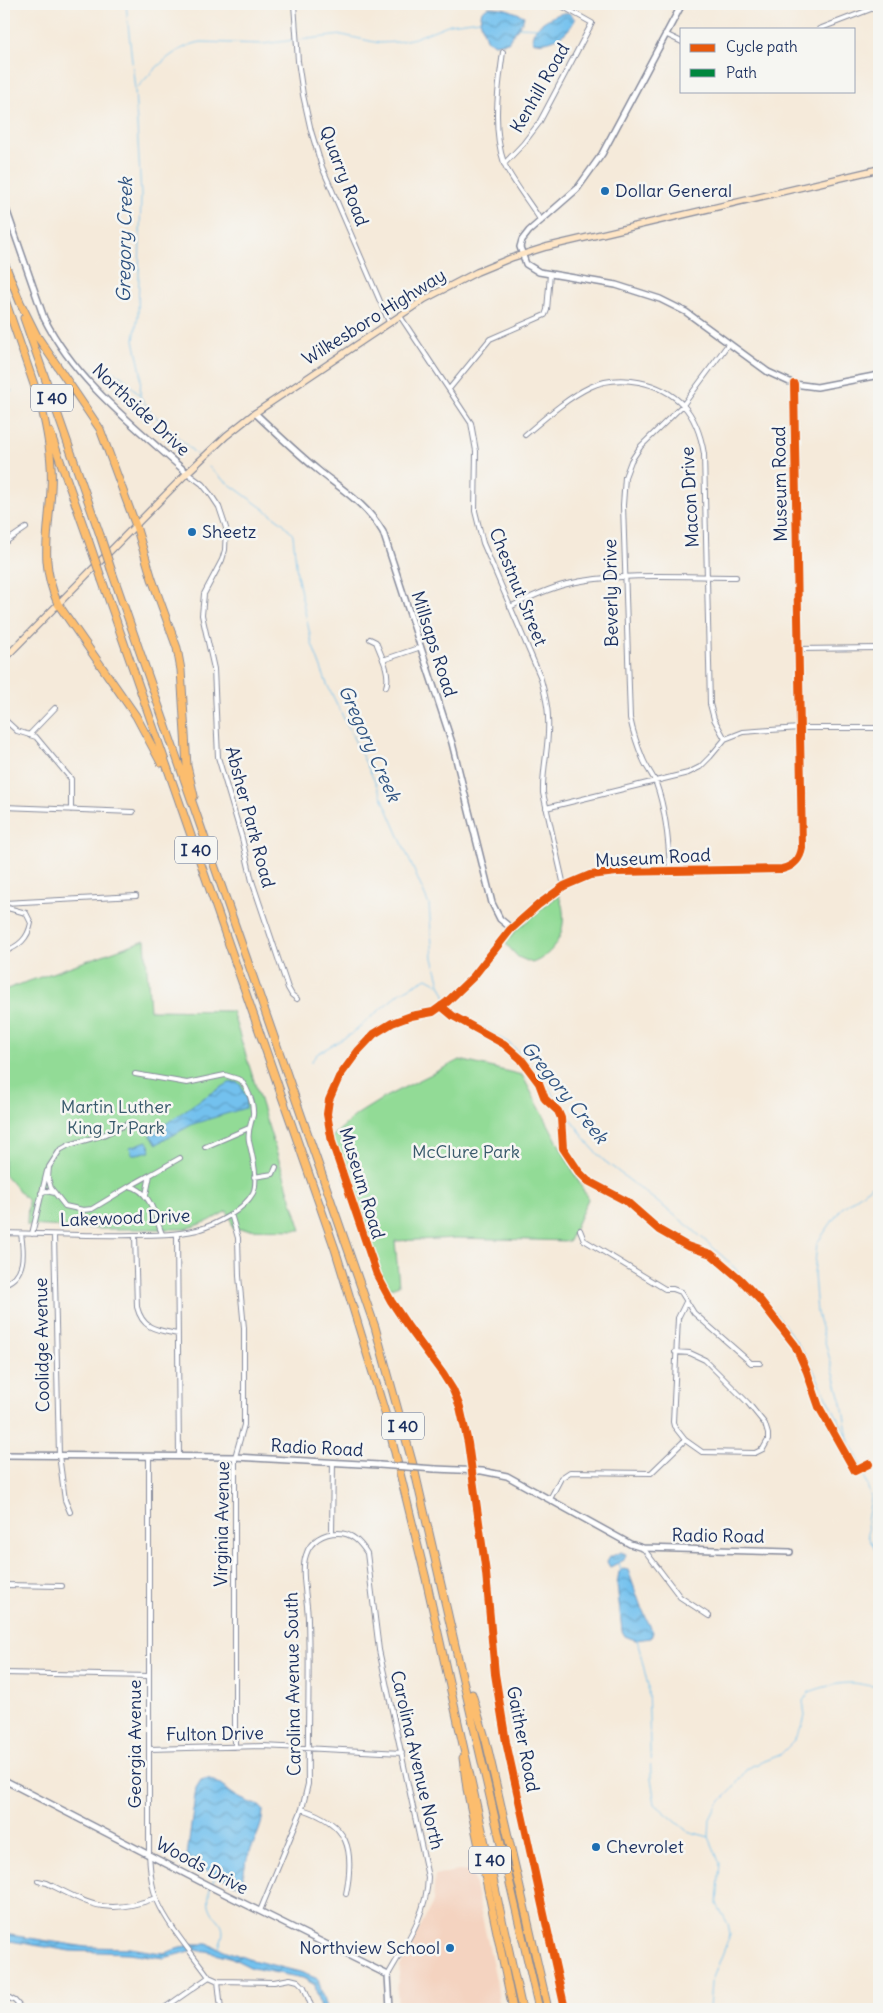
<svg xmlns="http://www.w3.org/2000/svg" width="883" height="2013" font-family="Delius,sans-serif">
  <defs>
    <pattern id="water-waves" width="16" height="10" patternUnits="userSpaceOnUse" patternTransform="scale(1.25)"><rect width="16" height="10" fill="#73c1ee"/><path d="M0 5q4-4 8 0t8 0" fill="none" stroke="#5e9dc4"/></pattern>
  </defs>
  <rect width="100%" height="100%" fill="#f6f6f2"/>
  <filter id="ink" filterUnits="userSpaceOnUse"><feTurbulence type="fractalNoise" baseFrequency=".02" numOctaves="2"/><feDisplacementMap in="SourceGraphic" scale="10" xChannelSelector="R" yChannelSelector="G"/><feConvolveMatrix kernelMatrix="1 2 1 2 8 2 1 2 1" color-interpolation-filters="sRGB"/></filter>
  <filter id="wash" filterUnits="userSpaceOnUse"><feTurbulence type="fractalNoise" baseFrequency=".0096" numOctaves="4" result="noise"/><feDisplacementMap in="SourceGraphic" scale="20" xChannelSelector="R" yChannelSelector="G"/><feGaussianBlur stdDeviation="1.12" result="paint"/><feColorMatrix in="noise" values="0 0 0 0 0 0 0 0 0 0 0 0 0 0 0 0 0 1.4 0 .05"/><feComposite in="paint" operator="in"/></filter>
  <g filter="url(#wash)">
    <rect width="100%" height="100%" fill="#f5eada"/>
    <path fill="#f4d3c0" d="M459 1871 472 1872 496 1979 500 2009H398L397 1990 400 1967 433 1902 435 1875Z"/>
    <path fill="#92db96" stroke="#56857a" d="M559 895C560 900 563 906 563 911 566 933 553 956 532 963L518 957 506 944 515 931Z
      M145 940 150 1010 232 1011 301 1230 233 1229 231 1219 227 1211 209 1221 186 1229H101L27 1225 28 1201 4 1174V990Z
      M460 1060 522 1075 588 1199 569 1241 457 1238 395 1241 399 1285 385 1290 331 1138 356 1115 385 1097Z"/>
    <path fill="url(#water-waves)" stroke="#4778a6" d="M488 7C505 7 510 10 524 16L523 20 508 42 495 44 486 39 480 20 482 11Z
      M564 13H569L575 19C569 35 549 45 533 42 528 28 552 15 564 13Z
      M236 1082 240 1084 247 1099 245 1108 193 1124 157 1144 150 1135 200 1100 229 1083Z
      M147 1141 151 1150 150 1152C143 1151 139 1155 132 1154L130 1147Z
      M621 1552 626 1554 624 1560 610 1567 607 1562 610 1557Z
      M623 1569 628 1570 641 1607 653 1632 651 1638 635 1640 625 1636 622 1631 617 1584 619 1572Z
      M208 1778C222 1784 232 1796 246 1801 252 1804 258 1803 263 1810 263 1830 251 1844 246 1863 243 1870 245 1879 239 1885L234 1884C223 1878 193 1866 187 1856L196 1788 201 1780Z
      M4 1934 86 1947 131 1948 154 1952 164 1953 193 1944H208L248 1959 300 1972 318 1979 326 2009H320L315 1985 303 1978 252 1968 230 1957 207 1951 194 1950 164 1958 128 1953 70 1951 4 1940Z"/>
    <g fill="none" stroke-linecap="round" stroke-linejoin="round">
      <path stroke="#73c1ee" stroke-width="1" d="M126 4 135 90 141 195 138 315 134 340 141 372 140 396 150 411 196 454
        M519 27 538 28
        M299 40 342 35 379 43 397 42 415 38 450 24 480 20
        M136 89C154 70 173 47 201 42L263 44 295 40
        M90 371C118 369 122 375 139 395
        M4 391H12
        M209 467 221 478 283 523 293 535 297 575 312 644 327 684 379 790 429 905 433 958 440 984 447 999
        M449 1002 459 1014 512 1045 542 1079 589 1144 602 1159 691 1228 729 1262 780 1319 806 1356 848 1438
        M311 1062 317 1054 351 1034 401 992 427 978 438 984
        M879 1180 841 1209 817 1243 814 1274 817 1313 842 1403 848 1438 861 1465 871 1498 867 1521 868 1536 879 1558
        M619 1561 621 1572
        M637 1639 648 1686 651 1778 655 1804 687 1831 709 1837
        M211 1885 216 1875
        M210 1888C209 1894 208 1899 209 1905 215 1925 230 1920 219 1947
        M709 2009 711 1983 730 1935 728 1924 717 1904 720 1863 709 1837 710 1819 717 1805 732 1790 746 1770 752 1766 780 1755 793 1742 803 1724 805 1716 803 1701 809 1692C823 1687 837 1683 852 1683 861 1683 871 1688 879 1685"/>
    </g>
  </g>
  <g filter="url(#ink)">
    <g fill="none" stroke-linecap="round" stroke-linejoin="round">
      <defs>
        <path id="minor" d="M294 4 298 61 303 95 311 131 322 167 389 322
          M819 29 879 6
          M665 34 682 42
          M503 52C498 88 492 128 504 163 510 178 532 206 541 221
          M504 164 523 144 539 123 592 23 558 4
          M400 316 471 423 476 451 475 511 483 543 540 676C544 690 548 704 548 718 550 743 542 768 543 793L564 886
          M450 388 490 339 545 315 547 310 550 274
          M525 435C545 418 567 398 590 387 619 373 661 382 683 405 695 418 701 436 704 454L710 704 714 719 725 739
          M187 473 202 484 211 495 219 507 226 528 225 550 222 560 204 594 202 615 214 669 218 757 242 838 252 881 288 988 292 995 297 999
          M4 543 26 528
          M510 607C528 598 547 589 567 584 616 572 685 577 736 577
          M370 639 376 642C381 655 391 673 386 687
          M798 649 879 648
          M383 660 421 647
          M4 719 17 731 36 737 71 779V810
          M29 735 55 708
          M4 807 133 812
          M546 808 688 773 700 767 710 757 725 739 743 732 800 728H879
          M670 872C669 842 666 811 656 783 652 774 646 767 643 759 637 745 633 732 630 718L623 505 625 477 631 461 641 446 683 405 729 343
          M4 903 136 896
          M4 907 26 913 31 923C28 939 19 946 4 952
          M127 1124 103 1135 69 1145 60 1150 49 1167 48 1178 51 1188 65 1206 83 1210 92 1209 130 1186C151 1191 155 1217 162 1234
          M205 1147 249 1128
          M254 1177 273 1174 276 1167
          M130 1186 150 1175
          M41 1193 46 1191 55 1193
          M146 1195 150 1175 180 1158
          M231 1214 238 1238 239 1276 244 1328V1425L235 1457V1747
          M580 1230 584 1240 665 1289H673L681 1292 694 1313 751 1363H760
          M4 1233C47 1234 90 1236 133 1235 154 1235 176 1235 197 1230 215 1225 243 1211 253 1193 259 1181 252 1154 249 1141 247 1131 251 1124 253 1115 254 1103 248 1089 241 1080L225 1075 187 1083 135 1074
          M32 1234 47 1171
          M177 1234 179 1456
          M54 1235 59 1455 65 1500 70 1512
          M135 1235 137 1307C143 1330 157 1330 178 1334
          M4 1284C26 1276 24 1253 21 1234
          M675 1352 690 1353 705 1360 748 1403 765 1424 768 1434V1440L763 1449 755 1453 702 1452 685 1440 674 1426 673 1422 678 1318 686 1302
          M149 1456V1853C150 1869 151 1885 157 1900 168 1926 192 1953 209 1977L218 1981 221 2009
          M550 1499 561 1478 570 1472 651 1473 685 1440
          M332 1533 333 1462
          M643 1548 680 1597 709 1616
          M4 1585 62 1586
          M4 1673 149 1676
          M149 1749 263 1746 402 1753
          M302 1809C349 1824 355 1849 346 1894
          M38 1881 47 1883C91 1905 106 1916 156 1898
          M260 1911 302 1809 308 1784C307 1729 310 1674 308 1620 308 1601 300 1572 306 1555 310 1541 323 1533 338 1533 352 1533 360 1542 367 1553L379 1650 428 1877C427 1914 406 1943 388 1975
          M218 1981 274 1982 290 1979 298 1981 304 1987 312 2008
          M4 1995 15 2001 22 2009
          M163 2009 209 1977"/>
        <path id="tertiary" d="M682 4 602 154 577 189 529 231 522 240 520 247 526 264 539 272 616 285 660 299 686 312 768 372 794 384 817 387 879 375
          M4 203 44 318C76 382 135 426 187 473
          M255 413C276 433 297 453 319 471 343 490 367 505 383 532L452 743 492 903 500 919 511 928
          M4 1455 235 1457 379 1465
          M435 1469 482 1471 507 1476 630 1544 643 1548 790 1552
          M4 1780 211 1887 388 1975 390 2009
          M565 2009 506 1742 495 1674 486 1573 468 1443 460 1407 453 1390 443 1374 407 1325 391 1301 377 1275 332 1142 327 1114 329 1100 339 1077 358 1051 374 1034 392 1023 411 1016 433 1012 447 1002 473 977 510 930 538 905 564 886 590 875 617 872 782 869C794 866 800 860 802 848L794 394"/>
        <path id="secondary" d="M4 659 187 473 226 436 255 413 425 299 477 272 511 258 546 247 879 169"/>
        <path id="motorway" d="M6 267 20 302 37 336 100 429 136 526 152 579 177 648 181 670 187 766 194 796
          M4 297 42 408
          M24 318 100 535
          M41 405C48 433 53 461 51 489 49 534 39 561 58 604L136 716 161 763
          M50 432 88 539
          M111 569 375 1327 415 1472 539 2009
          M102 580 335 1249 386 1416 426 1579 522 2009
          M472 1694 486 1741 548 2009
          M463 1758 467 1789 513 2009"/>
      </defs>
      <use href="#minor" stroke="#888c9c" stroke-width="6"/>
      <use href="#tertiary" stroke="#888c9c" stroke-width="8"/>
      <use href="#secondary" stroke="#888c9c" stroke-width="8"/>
      <use href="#motorway" stroke="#888c9c" stroke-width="9"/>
      <use href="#minor" stroke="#fff" stroke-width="4"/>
      <use href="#tertiary" stroke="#fff" stroke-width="5"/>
      <use href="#secondary" stroke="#fee5c5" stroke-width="5.5"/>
      <use href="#motorway" stroke="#fcbd6e" stroke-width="7"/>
      <defs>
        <path id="tertiary-bridge" d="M379 1465 435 1469"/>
        <path id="motorway-bridge" d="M100 535 111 569
          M88 539 102 580"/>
      </defs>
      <use href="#tertiary-bridge" stroke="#888c9c" stroke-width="8" stroke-linecap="butt"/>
      <use href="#motorway-bridge" stroke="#888c9c" stroke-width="9" stroke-linecap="butt"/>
      <use href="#tertiary-bridge" stroke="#fff" stroke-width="5"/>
      <use href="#motorway-bridge" stroke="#fcbd6e" stroke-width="7"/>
      <path stroke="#00873e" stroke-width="6" stroke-dasharray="12 6" stroke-linecap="butt" d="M312 2008V2009"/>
      <defs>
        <path id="cycleway" d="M441 1006 453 1016 504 1044 521 1059 539 1083 545 1099 558 1111 561 1118 563 1148 579 1172 588 1181 626 1201 659 1230 687 1246 711 1254 740 1279 760 1300 795 1345 807 1372 819 1407 855 1471 869 1464
          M565 2009 506 1742 495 1674 486 1573 468 1443 460 1407 453 1390 443 1374 407 1325 391 1301 377 1275 332 1142 327 1114 329 1100 339 1077 358 1051 374 1034 392 1023 411 1016 433 1012 447 1002 473 977 510 930 538 905 564 886 590 875 617 872 782 869C794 866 800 860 802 848L794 384"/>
      </defs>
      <use href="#cycleway" stroke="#f6f6f2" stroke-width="11"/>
      <use href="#cycleway" stroke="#e8590c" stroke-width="8"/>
    </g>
  </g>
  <g fill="#1f6fb2" stroke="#f6f6f2" stroke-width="2">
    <circle cx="605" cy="191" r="5"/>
    <circle cx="192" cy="532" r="5"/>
    <circle cx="596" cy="1847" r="5"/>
    <circle cx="450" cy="1948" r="5"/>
  </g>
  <g text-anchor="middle" stroke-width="5" stroke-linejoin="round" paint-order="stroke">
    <g fill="#f6f6f2" stroke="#5d6b8a" stroke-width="1">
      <rect x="31" y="384.5" width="42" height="27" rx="4"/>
      <rect x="175" y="836.5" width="42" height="27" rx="4"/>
      <rect x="382" y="1412.5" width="42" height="27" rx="4"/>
      <rect x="469" y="1846.5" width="42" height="27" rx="4"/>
    </g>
    <g font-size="16" font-weight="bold" fill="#1b2f5e">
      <text x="52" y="404">I 40</text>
      <text x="196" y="856">I 40</text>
      <text x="403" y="1432">I 40</text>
      <text x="490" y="1866">I 40</text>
    </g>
    <g font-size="18" fill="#1b2f5e" stroke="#f6f6f2">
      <text transform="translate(540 88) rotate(-60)" y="6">Kenhill Road</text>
      <text transform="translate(344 176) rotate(69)" y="6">Quarry Road</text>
      <text transform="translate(374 317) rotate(-32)" y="6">Wilkesboro Highway</text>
      <text transform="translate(141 410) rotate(43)" y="6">Northside Drive</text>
      <text transform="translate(780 484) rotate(-91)" y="6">Museum Road</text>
      <text transform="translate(690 497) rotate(-93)" y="6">Macon Drive</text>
      <text transform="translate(518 587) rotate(68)" y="6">Chestnut Street</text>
      <text transform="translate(611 593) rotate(-91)" y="6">Beverly Drive</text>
      <text transform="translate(434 644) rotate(72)" y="6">Millsaps Road</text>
      <text transform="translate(250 817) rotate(75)" y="6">Absher Park Road</text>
      <text transform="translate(653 858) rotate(-3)" y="6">Museum Road</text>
      <text transform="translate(362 1183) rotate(73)" y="6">Museum Road</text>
      <text transform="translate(125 1218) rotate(-2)" y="6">Lakewood Drive</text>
      <text transform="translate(42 1345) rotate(-91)" y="6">Coolidge Avenue</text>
      <text transform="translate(317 1448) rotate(3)" y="6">Radio Road</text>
      <text transform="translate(222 1524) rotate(-89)" y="6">Virginia Avenue</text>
      <text transform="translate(718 1536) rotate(1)" y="6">Radio Road</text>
      <text transform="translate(293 1684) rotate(-91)" y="6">Carolina Avenue South</text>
      <text transform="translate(215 1734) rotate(-1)" y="6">Fulton Drive</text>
      <text transform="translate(523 1739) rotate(79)" y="6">Gaither Road</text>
      <text transform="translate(135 1744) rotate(-90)" y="6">Georgia Avenue</text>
      <text transform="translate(417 1760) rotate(77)" y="6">Carolina Avenue North</text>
      <text transform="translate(202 1866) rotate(28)" y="6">Woods Drive</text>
    </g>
    <g font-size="18" fill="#1b2f5e" stroke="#f6f6f2" text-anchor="start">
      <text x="615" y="197">Dollar General</text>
      <text x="202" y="538">Sheetz</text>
      <text x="606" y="1853">Chevrolet</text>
      <text x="440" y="1954" text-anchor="end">Northview School</text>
    </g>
    <g font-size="18" fill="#395a6c" stroke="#f6f6f2">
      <text x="116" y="1113">Martin Luther<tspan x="116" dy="21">King Jr Park</tspan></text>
      <text x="466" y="1158">McClure Park</text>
    </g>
    <g font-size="19" font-style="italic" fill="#315482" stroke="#f6f6f2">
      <text transform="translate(124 240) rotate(-89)" y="7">Gregory Creek</text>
      <text transform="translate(370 743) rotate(66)" y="7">Gregory Creek</text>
      <text transform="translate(565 1092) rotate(51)" y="7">Gregory Creek</text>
    </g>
  </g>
  <rect width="883" height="2013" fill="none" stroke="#f6f6f2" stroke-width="20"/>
  <rect x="680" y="28" width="175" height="65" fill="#f6f6f2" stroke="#9ea6b7"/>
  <rect x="690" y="44" width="25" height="8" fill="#e8590c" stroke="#9ea6b7"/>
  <text x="726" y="52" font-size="15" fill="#1b2f5e">Cycle path</text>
  <rect x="690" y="69" width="25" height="8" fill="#00873e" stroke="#9ea6b7"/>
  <text x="726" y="78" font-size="15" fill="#1b2f5e">Path</text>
</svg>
